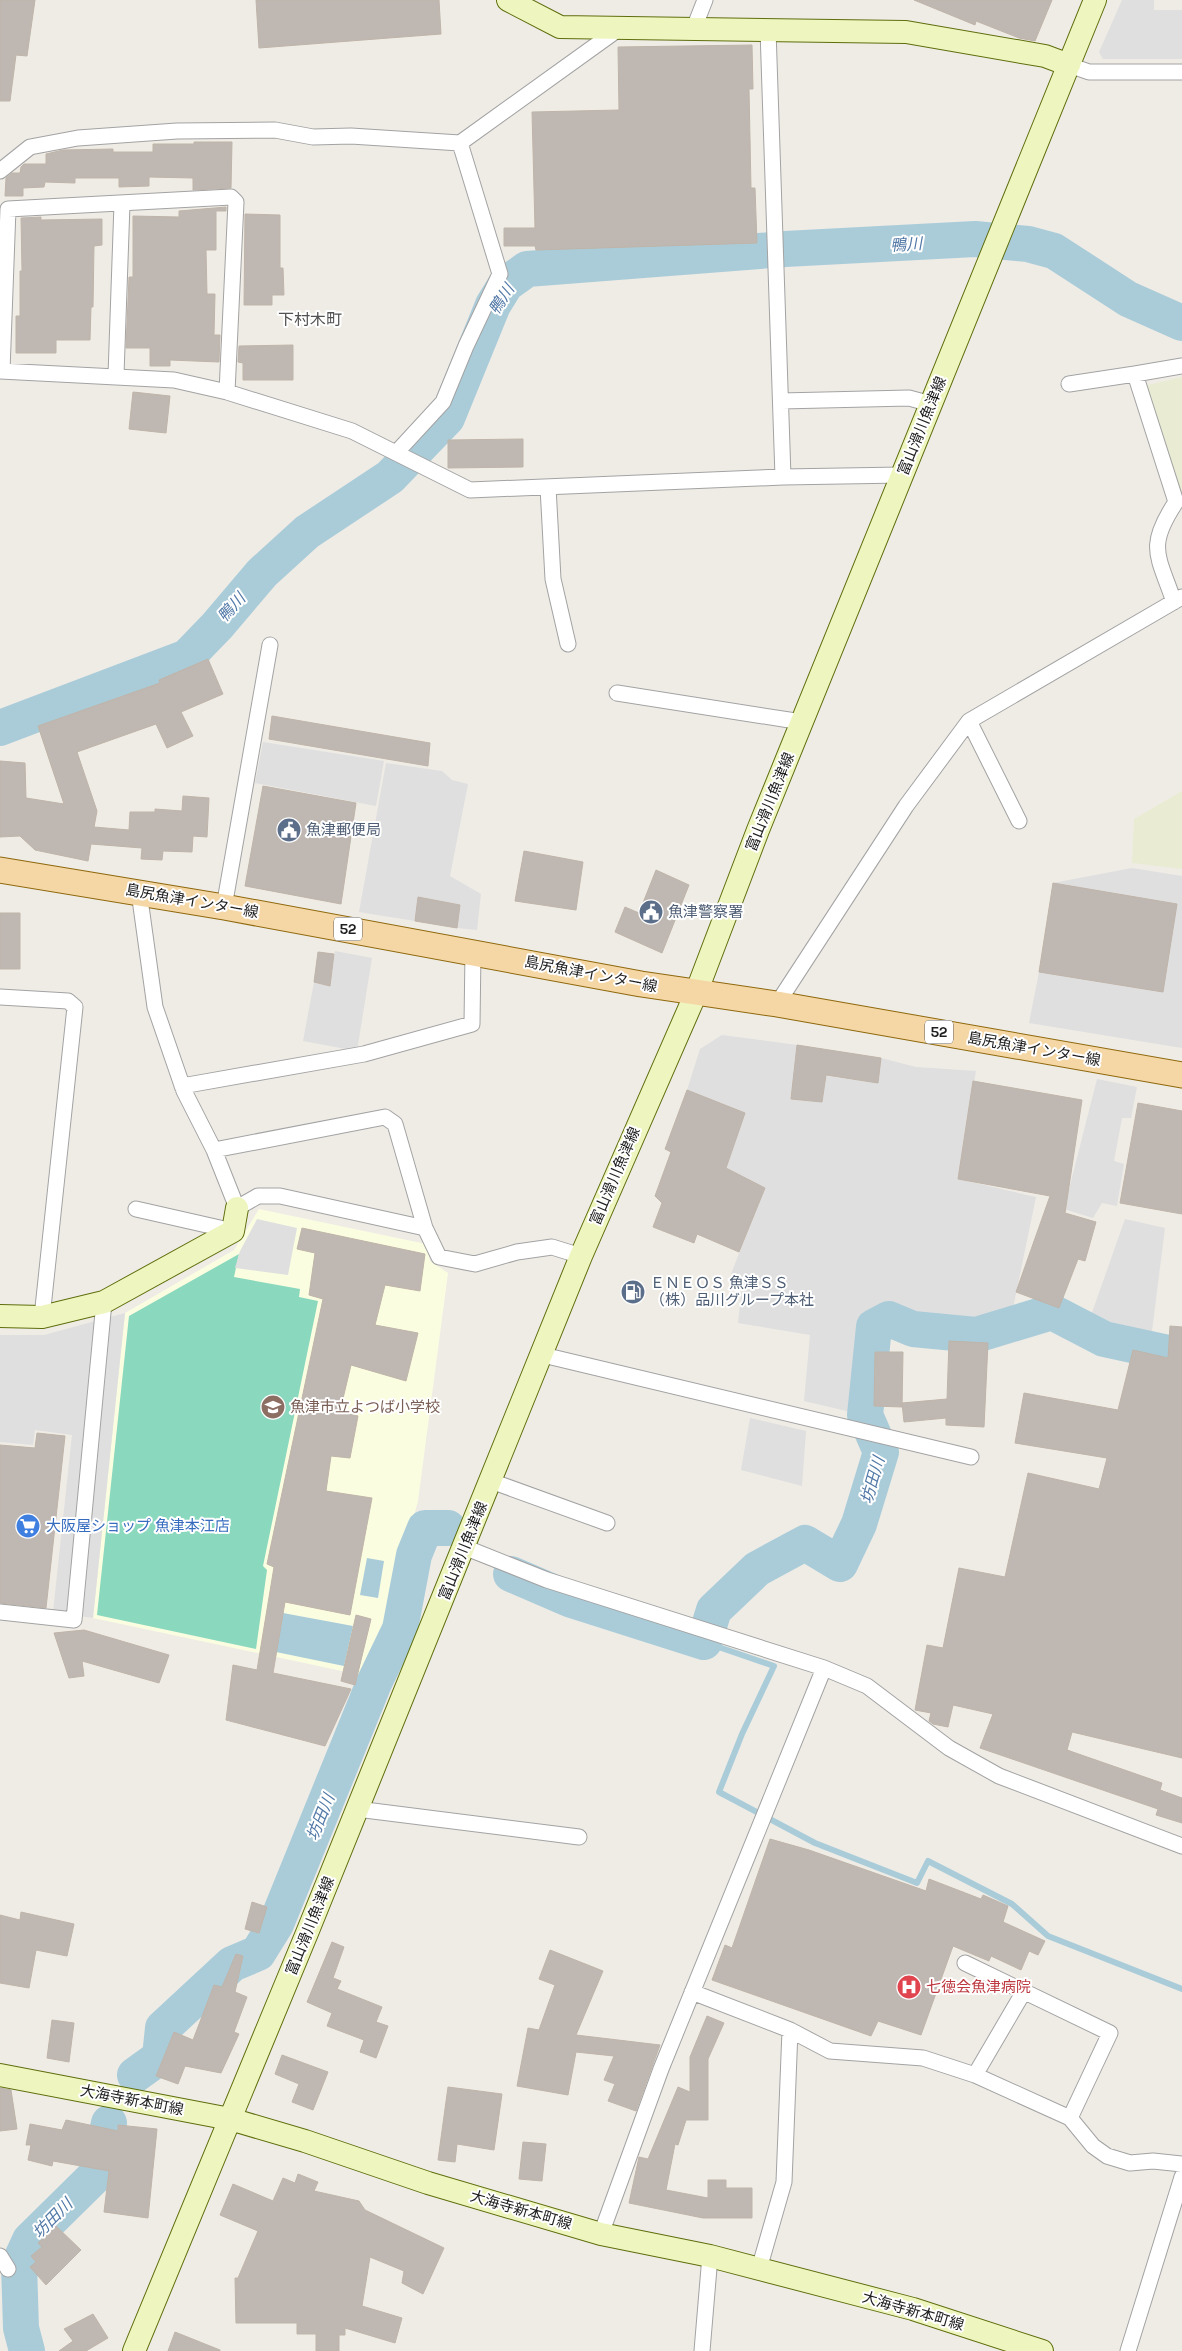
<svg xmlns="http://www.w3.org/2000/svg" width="1182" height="2351" font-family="'Space Grotesk','Noto Sans JP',sans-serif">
  <rect width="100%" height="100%" fill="#efece6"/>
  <path fill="#fbfde1" d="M259 1209 426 1244 430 1261 448 1273 418 1501 370 1677 93 1618 125 1313 234 1250Z"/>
  <path fill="#e9ecd2" d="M1182 377V493L1144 386Z
    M1182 791V869L1132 863 1134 819Z"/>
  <path fill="#8ad8bd" d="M239 1254 234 1277 300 1289 299 1297 318 1301 263 1566 267 1570 256 1649 97 1615 129 1316Z"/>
  <path fill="#dfdfdf" d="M1122 0H1154V10H1182V59H1103L1099 52Z
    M263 742 384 761 376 806 255 783Z
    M386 763 442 771 452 780 468 784 450 876 481 894 477 930 457 928 460 905 419 897 415 921 359 912Z
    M1132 868 1182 876V1048L1029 1023 1039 972 1163 991 1176 904 1053 883Z
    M335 951 372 958 357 1051 303 1041 314 982 330 985Z
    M722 1035 797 1045 791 1099 822 1102 826 1076 878 1083 881 1058 916 1067 976 1071 958 1179 1036 1197 1012 1313 943 1325 918 1323 905 1317 904 1313 880 1312 870 1321 863 1336 855 1413 804 1401 810 1335 738 1323 743 1277 731 1274 765 1188 726 1168 744 1114 687 1090 700 1049Z
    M1097 1079 1137 1087 1131 1118H1122L1114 1161 1124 1164 1117 1206 1102 1203 1093 1218 1064 1209Z
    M257 1219 297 1228 288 1275 235 1268 240 1251Z
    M1125 1219 1165 1228 1151 1339 1088 1324Z
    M125 1313 93 1618 53 1612 72 1435 35 1430 33 1445 0 1442V1335H44Z
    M750 1418 806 1431 802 1486 741 1470Z"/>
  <path fill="#aaccd9" d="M367 1558 384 1561 378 1598 360 1595Z
    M283 1613 353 1626 344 1666 276 1652Z"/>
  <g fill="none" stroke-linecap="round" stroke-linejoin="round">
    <path stroke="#aaccd9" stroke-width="6" d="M704 1642 774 1666 742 1734 719 1792 815 1843 917 1883 928 1861 1012 1904 1048 1936 1182 1989"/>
    <path stroke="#aaccd9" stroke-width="36" d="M0 728 187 657 217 626 262 573 307 532 390 477 447 418 493 305 506 284 527 269 785 249 975 239 1028 244 1054 251 1128 299 1182 323
      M511 1574 569 1599 704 1642 714 1610 757 1569 805 1543 840 1564 859 1524 881 1452 865 1415 874 1327 889 1319 913 1329 976 1335 1052 1312 1104 1339 1182 1356
      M135 2075 160 2057 163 2028 232 1964 258 1953 276 1924 374 1683 400 1629 414 1555 425 1528H448
      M27 2351 21 2328 19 2264 30 2240 98 2173 109 2123"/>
  </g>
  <path fill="#bfb8b2" stroke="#bfb4a9" d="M0 0H35L27 56 16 55 10 101H0Z
    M256 0H439L441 34 259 48Z
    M914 0H1052L1035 41 1019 38 976 21 975 25Z
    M752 45 753 89H749L751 188H755L757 243 536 250 535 246H504V228H535L532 112 619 110 618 47Z
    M194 142H232L231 188 193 190V178L149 177V186L119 187V178H75V183L45 182 44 187 23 188V196H5L6 178 12 173H20L21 167 24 164H46V154L63 150 113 149V152H153V144H194Z
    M226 207V211H216V250H206L207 294H215L214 335H220L219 362 170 360V366H150V348H126L129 277H133V216L179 217V211Z
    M245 214 280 215V268H283L284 295H272V305H244Z
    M41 217V220L102 219V245L94 246 93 307H91L90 340H56V353H16V316H20V271H22L21 218Z
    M293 345V380H243V363L238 362 239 346Z
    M133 392 170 396 166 433 129 429Z
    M523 439V467L448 468V440Z
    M208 659 223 694 181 712 193 736 167 748 156 724 77 752 97 811 94 827 129 830 130 812H155V809L182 811 183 796 209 798 207 837 193 836 192 852 163 851 162 860 141 859 142 848 91 844 88 861 35 850 20 836 0 837V761L25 763 26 798 64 804 38 726 160 683 159 680Z
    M272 716 430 743 428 766 269 739Z
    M263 786 356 803 341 904 245 886Z
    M524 851 583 862 576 910 515 901Z
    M656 870 689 885 662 953 615 932 625 907 639 913Z
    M1053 883 1177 904 1163 992 1039 972Z
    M418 897 460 905 457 928 415 921Z
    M0 913H20V969H0Z
    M318 952 334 954 330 986 314 982Z
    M797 1045 881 1058 878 1083 826 1075 822 1102 791 1099Z
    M973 1081 1082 1100 1065 1213 1096 1222 1085 1261 1078 1259 1059 1308 1016 1292 1050 1196 958 1179Z
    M687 1090 745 1113 726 1168 765 1188 739 1252 697 1234 694 1243 653 1227 662 1203 655 1196 671 1152 665 1149Z
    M1138 1103 1182 1111V1214L1120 1203Z
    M302 1228 425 1254 420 1291 385 1285 375 1325 418 1333 406 1381 351 1365 340 1411 358 1416 350 1458 331 1456 326 1491 372 1498 350 1615 285 1602 273 1673 351 1689 325 1746 226 1720 233 1665 257 1670 274 1567 267 1564 323 1299 309 1295 315 1253 297 1249Z
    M1170 1326 1182 1327V1758L1072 1732 1067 1750 1162 1783 1160 1790 1182 1798V1823L1156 1815 1158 1809 980 1748 993 1714 953 1705 948 1727 933 1724 929 1721 931 1713 915 1710 927 1645 943 1648 959 1568 1005 1577 1028 1473 1099 1489 1107 1458 1015 1443 1024 1393 1118 1410 1133 1350 1168 1358Z
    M949 1341 988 1343 984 1427 946 1425V1418L904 1422 902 1403 947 1399Z
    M875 1352H903L902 1407 874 1406Z
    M37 1433 65 1436 46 1608 0 1603V1445L35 1448Z
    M356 1615 371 1619 355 1685 341 1681Z
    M84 1630 169 1655 159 1683 82 1661 84 1676 69 1678 54 1633Z
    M770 1839 809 1850 926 1891 929 1879 981 1899 983 1895 1008 1906 1003 1922 1045 1941 1038 1955 1029 1951 1021 1970 991 1956 989 1961 953 1946 921 2035 878 2021 871 2036 712 1980 725 1945 732 1948Z
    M252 1902 267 1907 259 1933 245 1929Z
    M21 1912 74 1924 67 1956 36 1950 29 1988 0 1983V1915L20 1920Z
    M332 1942 344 1947 333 1978 341 1981 337 1989 382 2007 376 2022 388 2026 376 2058 360 2052 364 2040 327 2026 332 2013 307 2002Z
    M550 1950 603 1971 576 2035 660 2045 636 2111 608 2101 615 2084 604 2080 614 2056 576 2052 568 2095 517 2086 528 2028 539 2030 555 1985 539 1979Z
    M236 1954 243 1956 235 1992 247 1997 234 2032 239 2034 221 2073 185 2066 178 2084 156 2076 174 2032 193 2040 214 1985 222 1987Z
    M707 2016 724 2023 708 2059V2120H686L678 2145 675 2144 666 2190 708 2198V2180H726V2188H752V2218H703L629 2203 639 2157 648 2159 678 2087 690 2092V2057Z
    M52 2020 74 2023 69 2062 47 2058Z
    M282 2055 328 2072 313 2110 292 2102 299 2084 275 2074Z
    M448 2087 502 2094 494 2150 457 2144 455 2162 438 2160Z
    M0 2088 11 2090 17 2129 0 2131Z
    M66 2120 118 2131V2125L157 2129 148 2218 104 2212 109 2171 53 2161 52 2166 28 2160 31 2145H26L30 2124 62 2130Z
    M523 2142 546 2144 542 2181 519 2179Z
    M298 2174 318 2182 314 2191 359 2201 365 2210 444 2248 423 2294 402 2283 404 2271 370 2257 362 2306 402 2318 395 2343 345 2328V2335H339V2351H316V2334H297V2323H236L235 2278H238L258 2231 220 2215 233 2184 273 2201 283 2178 295 2183Z
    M56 2226 81 2250 46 2285 30 2267 36 2262 31 2256 42 2247 38 2243Z
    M93 2314 108 2338 86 2351H59L73 2341 64 2329Z
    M175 2332 220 2350V2351H168Z"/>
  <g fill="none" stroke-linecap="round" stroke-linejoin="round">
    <defs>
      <path id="street" d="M694 28 705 0
        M768 30 783 477
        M1069 65 1089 72H1182
        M0 171 30 147 78 138 177 131 275 130 313 137 351 136 460 143
        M0 371 174 380 227 392 352 431 470 490 783 477 902 475
        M2 371 8 209 231 197 236 202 227 392
        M1135 374 1182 366
        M116 375 122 204
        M1069 384 1135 374 1176 502C1146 547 1158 555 1174 602
        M781 401 909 398 931 404
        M396 453 443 402 466 346 500 274 460 143 620 28
        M548 487 553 579 568 644
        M617 693 802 722
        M969 721 1019 821
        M139 892 155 1007 184 1091 214 1150 237 1208 258 1196H280L425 1228
        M224 907 270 645
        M0 997 68 1001 75 1007 42 1317
        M777 1004 906 806 969 721 1182 597
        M182 1086 364 1054 472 1024 473 952
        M214 1150 385 1117 395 1124 425 1228 439 1257 475 1264 517 1252 552 1247 581 1256
        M136 1209 233 1231
        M543 1355 971 1457
        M491 1481 607 1523
        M464 1547 547 1580 824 1668 867 1686 949 1748 999 1776 1182 1846
        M0 1612 74 1620 104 1302
        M357 1809 579 1837
        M965 1963 1110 2033 1070 2118 1093 2146 1107 2156 1130 2163 1153 2161 1182 2164
        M692 1992 790 2030 784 2182 759 2269
        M1023 1993 975 2075 1070 2118
        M790 2030 830 2051 923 2058 975 2075
        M601 2234 661 2069 824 1668
        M0 2256 8 2269
        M702 2351 710 2256
        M1128 2351 1182 2177"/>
      <path id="secondary" d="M508 0 560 27 906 32 1045 56 1069 65
        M0 1316 42 1317 104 1302 233 1231 237 1208
        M0 2075 230 2119 305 2141 428 2183 601 2234 710 2256 913 2309 1042 2351
        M134 2351 307 1933 581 1256 696 993 758 830 1095 0"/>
      <path id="primary" d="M0 870 224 907 641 984 777 1004 1182 1075"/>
    </defs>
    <use href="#street" stroke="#a3a3a3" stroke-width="17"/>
    <use href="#secondary" stroke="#5f6e0d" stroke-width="24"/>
    <use href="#primary" stroke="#8e680c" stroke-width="27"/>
    <use href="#street" stroke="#fff" stroke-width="15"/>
    <use href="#secondary" stroke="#eff5be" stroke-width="22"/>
    <use href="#primary" stroke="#f5d6a5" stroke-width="25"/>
  </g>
  <defs>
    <symbol id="civic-disc" viewBox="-11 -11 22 22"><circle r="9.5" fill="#5c6f8a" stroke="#fff"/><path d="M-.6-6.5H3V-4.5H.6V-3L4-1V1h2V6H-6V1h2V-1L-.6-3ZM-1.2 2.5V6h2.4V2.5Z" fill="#fff"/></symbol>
    <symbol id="fuel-disc" viewBox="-11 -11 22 22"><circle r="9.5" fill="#5c6f8a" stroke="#fff"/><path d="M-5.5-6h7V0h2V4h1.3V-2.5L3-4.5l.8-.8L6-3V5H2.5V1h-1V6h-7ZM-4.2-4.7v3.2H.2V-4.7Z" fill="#fff"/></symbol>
    <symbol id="school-disc" viewBox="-11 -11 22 22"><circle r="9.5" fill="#8d6e63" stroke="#fff"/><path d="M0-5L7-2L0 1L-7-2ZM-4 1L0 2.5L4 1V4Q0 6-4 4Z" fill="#fff"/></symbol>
    <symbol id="supermarket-disc" viewBox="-11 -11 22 22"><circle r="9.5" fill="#3f7fe0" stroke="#fff"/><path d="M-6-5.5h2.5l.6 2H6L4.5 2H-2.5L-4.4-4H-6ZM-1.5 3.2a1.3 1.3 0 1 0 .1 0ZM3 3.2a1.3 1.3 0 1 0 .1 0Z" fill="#fff"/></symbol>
    <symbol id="hospital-disc" viewBox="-11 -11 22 22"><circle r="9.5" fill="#e0444e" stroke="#fff"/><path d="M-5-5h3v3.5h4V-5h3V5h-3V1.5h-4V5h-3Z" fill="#fff"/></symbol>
  </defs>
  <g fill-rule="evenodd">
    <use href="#civic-disc" x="275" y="816" width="28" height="28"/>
    <use href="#civic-disc" x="637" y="898" width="28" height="28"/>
    <use href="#fuel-disc" x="619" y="1278" width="28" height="28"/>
    <use href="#school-disc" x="259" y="1393" width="28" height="28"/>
    <use href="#supermarket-disc" x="14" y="1512" width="28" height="28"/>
    <use href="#hospital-disc" x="895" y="1973" width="28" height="28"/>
  </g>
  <g text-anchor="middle" stroke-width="4" stroke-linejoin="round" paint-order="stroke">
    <g fill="#fff" stroke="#626262" stroke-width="1">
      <rect x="334" y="917.5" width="28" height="23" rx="4"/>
      <rect x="925" y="1020.5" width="28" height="23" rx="4"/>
    </g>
    <g font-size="14" font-weight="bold" fill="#1f1f1f">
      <text x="348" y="934">52</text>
      <text x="939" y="1037">52</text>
    </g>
    <g font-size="15" fill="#1f1f1f" stroke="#fff">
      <text transform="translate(922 426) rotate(-68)" y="5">富山滑川魚津線</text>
      <text transform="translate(770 802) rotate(-68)" y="5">富山滑川魚津線</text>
      <text transform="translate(192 901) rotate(10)" y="5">島尻魚津インター線</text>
      <text transform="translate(591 974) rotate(11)" y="5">島尻魚津インター線</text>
      <text transform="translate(1034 1049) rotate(10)" y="5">島尻魚津インター線</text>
      <text transform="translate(615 1176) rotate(-67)" y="5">富山滑川魚津線</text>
      <text transform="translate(463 1551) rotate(-68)" y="5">富山滑川魚津線</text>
      <text transform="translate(310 1926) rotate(-68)" y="5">富山滑川魚津線</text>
      <text transform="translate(132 2100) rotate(11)" y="5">大海寺新本町線</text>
      <text transform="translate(521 2210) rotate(16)" y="5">大海寺新本町線</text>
      <text transform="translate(913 2311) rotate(16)" y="5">大海寺新本町線</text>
    </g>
    <g font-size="15" fill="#4e5e75" stroke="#fff" text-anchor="start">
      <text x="306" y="835">魚津郵便局</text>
      <text x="668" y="917">魚津警察署</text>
      <text x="650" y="1288">ＥＮＥＯＳ 魚津ＳＳ<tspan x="650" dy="17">（株）品川グループ本社</tspan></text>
    </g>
    <g font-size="15" fill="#785e54" stroke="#fff" text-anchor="start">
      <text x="290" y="1412">魚津市立よつば小学校</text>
    </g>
    <g font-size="15" fill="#366cbe" stroke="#fff" text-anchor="start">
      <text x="46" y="1531">大阪屋ショップ 魚津本江店</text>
    </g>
    <g font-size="15" fill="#be3a42" stroke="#fff" text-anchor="start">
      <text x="926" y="1992">七徳会魚津病院</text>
    </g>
    <g font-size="16" font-style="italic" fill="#5279a7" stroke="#fff">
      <text transform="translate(906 244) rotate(-4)" y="6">鴨川</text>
      <text transform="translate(501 299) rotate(-57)" y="6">鴨川</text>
      <text transform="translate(231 607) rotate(-48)" y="6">鴨川</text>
      <text transform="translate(872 1480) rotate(-74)" y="6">坊田川</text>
      <text transform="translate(320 1817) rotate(-68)" y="6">坊田川</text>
      <text transform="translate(52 2218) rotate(-45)" y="6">坊田川</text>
    </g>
    <g font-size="16" fill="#525252" stroke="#fff">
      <text x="310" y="325">下村木町</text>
    </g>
  </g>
</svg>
